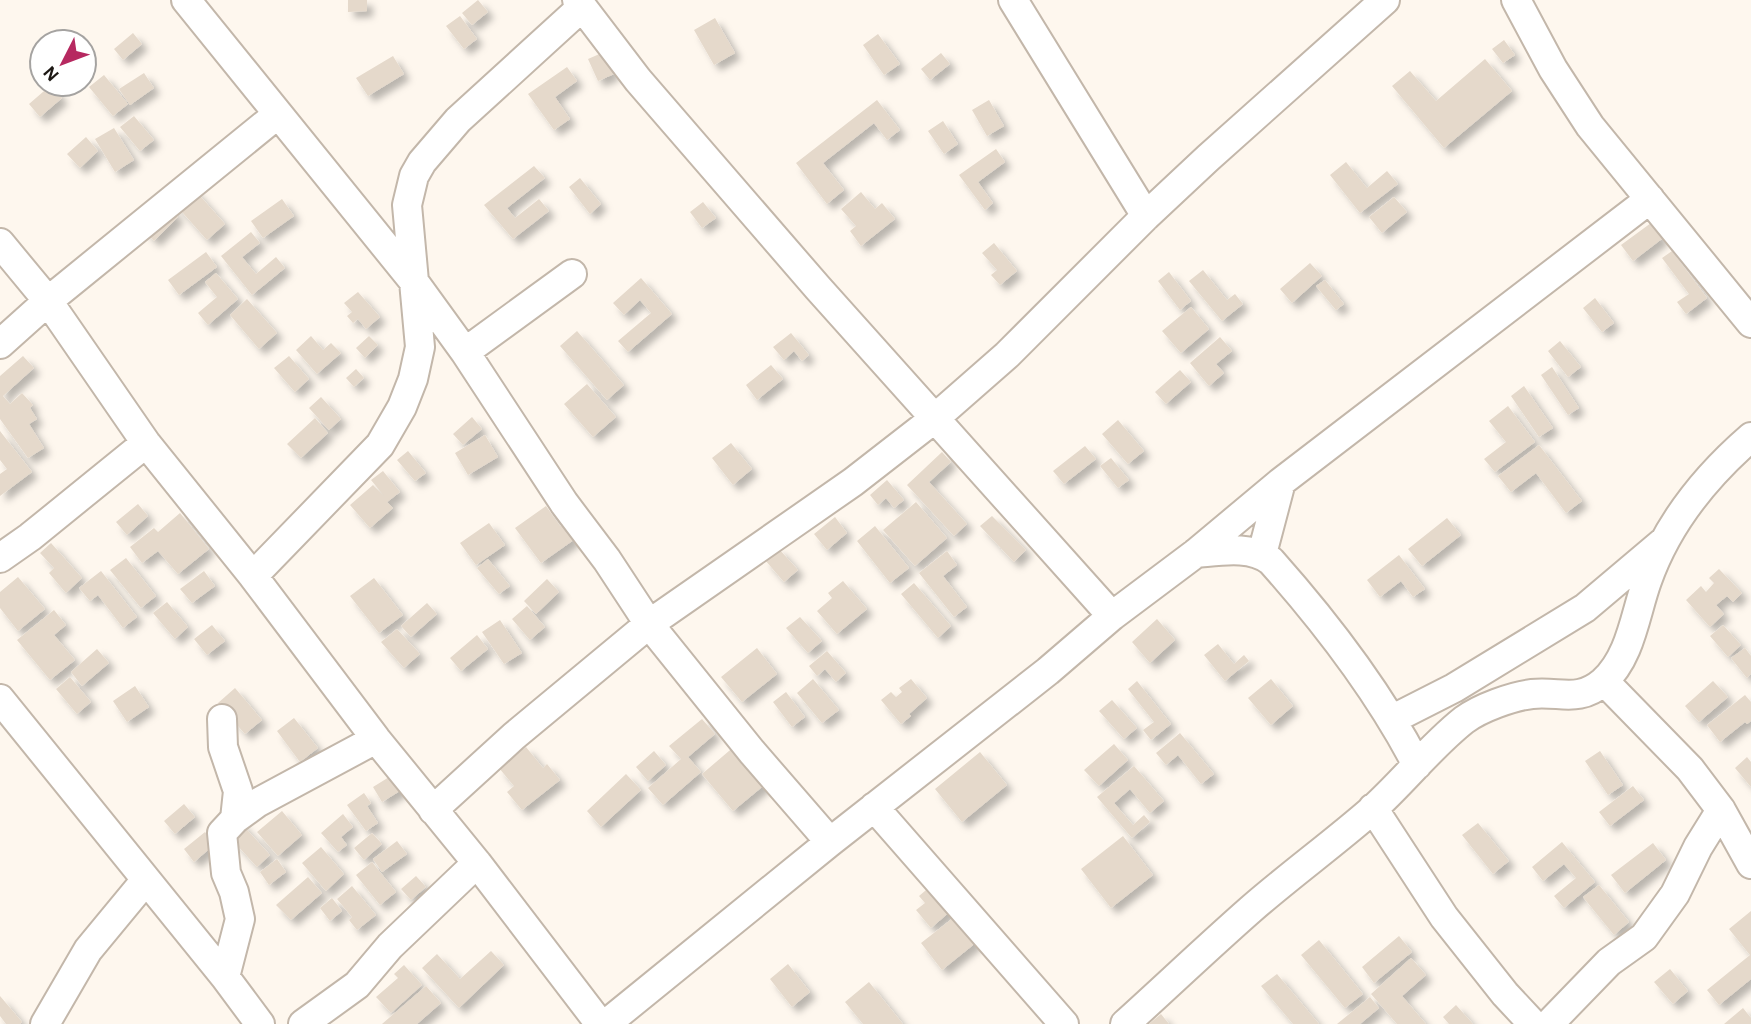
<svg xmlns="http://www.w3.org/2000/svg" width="1751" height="1024" font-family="'Alegreya Sans',sans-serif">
  <defs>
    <filter id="shadow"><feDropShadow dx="6" dy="6" stdDeviation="3.5" flood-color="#0004"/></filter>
  </defs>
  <rect width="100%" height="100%" fill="#fef7ee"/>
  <path fill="#e5d9cb" filter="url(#shadow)" d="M348 0H367V11L348 12Z
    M478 0 488 12 472 25 462 13Z
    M460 16 477 39 464 49 446 26Z
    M715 18 735 53 714 65 694 30Z
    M133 33 142 44 123 60 114 49Z
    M878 34 900 64 884 75 863 45Z
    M1504 40 1515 55 1503 63 1492 49Z
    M604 52 614 74 598 81 588 59Z
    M941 53 950 64 930 80 921 69Z
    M393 56 404 74 368 96 356 78Z
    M1485 59 1512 91 1444 148 1392 86 1410 71 1436 101Z
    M567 67 577 81 555 97 570 119 554 130 528 94Z
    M144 73 154 88 130 105 119 89Z
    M104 75 128 104 113 116 89 87Z
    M51 85 62 98 40 117 29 104Z
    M877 100 900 130 887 140 874 123 823 163 844 190 827 204 796 163Z
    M989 100 1004 126 987 136 972 110Z
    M134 116 154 140 140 151 120 127Z
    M943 121 958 144 944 154 928 131Z
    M114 128 134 160 115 172 95 139Z
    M86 137 98 151 80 168 67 154Z
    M996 149 1005 162 978 182 993 203 985 210 959 175Z
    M1346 162 1367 188 1387 171 1398 184 1360 213 1330 175Z
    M534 166 545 178 507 208 515 218 539 199 549 211 513 239 484 205Z
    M580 178 601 204 590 214 569 187Z
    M193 188 225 224 207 240 175 204Z
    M861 192 875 209 882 203 895 219 861 246 850 231 856 226 841 209Z
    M1394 197 1407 212 1382 233 1369 217Z
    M282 199 294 216 263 238 251 221Z
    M703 202 716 218 702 228 690 212Z
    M167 205 178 217 154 241 143 229Z
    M1651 223 1663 238 1633 261 1621 245Z
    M251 232 260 243 242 257 256 274 276 257 285 268 252 295 221 256Z
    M994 243 1017 271 1000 285 991 275 997 270 982 253Z
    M1672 251 1707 298 1686 314 1677 302 1689 294 1662 258Z
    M206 252 217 267 179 295 168 280Z
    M1310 263 1322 276 1292 303 1280 289Z
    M1203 270 1227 300 1235 294 1243 304 1222 321 1189 281Z
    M1169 272 1191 301 1180 310 1158 281Z
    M216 273 238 299 208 325 198 313 217 297 205 282Z
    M641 278 672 314 628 352 618 341 651 313 640 300 624 315 613 303Z
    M1325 280 1344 304 1336 310 1316 286Z
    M358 292 380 317 366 329 358 319 353 323 347 316 352 312 344 303Z
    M1595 298 1614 323 1602 332 1583 308Z
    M247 299 277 333 259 349 230 315Z
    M1191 307 1209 329 1181 353 1162 331Z
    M577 331 624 385 607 400 560 346Z
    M791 333 809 355 802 361 794 351 784 360 773 347Z
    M311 336 323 350 331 343 341 353 317 374 296 350Z
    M369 336 378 345 365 358 356 348Z
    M1220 337 1232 351 1216 364 1224 373 1209 386 1190 363Z
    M1560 341 1581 367 1568 377 1548 351Z
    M23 356 34 368 3 396 10 404 22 393 33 405 30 408 37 419 29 424 44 448 28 458 0 419V376Z
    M289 356 309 379 295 392 274 368Z
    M771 365 783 379 757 400 746 385Z
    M1552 367 1579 408 1568 415 1541 375Z
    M356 369 364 378 354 387 346 378Z
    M1180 370 1191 382 1166 404 1155 392Z
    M587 384 616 417 593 437 564 404Z
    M1524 386 1553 428 1539 437 1511 396Z
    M321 397 341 419 329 430 309 408Z
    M1508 406 1535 442 1495 472 1484 459 1506 442 1489 421Z
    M472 417 482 429 463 445 453 434Z
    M315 418 328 433 301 458 287 444Z
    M1118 420 1144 451 1128 464 1102 434Z
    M0 431 32 472 0 496V474L7 469 0 460Z
    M485 435 498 457 468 475 455 453Z
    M731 443 752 469 733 485 712 458Z
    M1539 445 1582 501 1566 513 1536 473 1511 492 1498 476Z
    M1085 446 1096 459 1064 484 1053 471Z
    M408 451 426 473 415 481 397 460Z
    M942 452 951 462 929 482 967 524 954 536 907 485Z
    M1111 458 1129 480 1118 488 1100 466Z
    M383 471 400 492 387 502 393 508 370 528 350 505 373 485 385 497 371 480Z
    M887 480 904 500 894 508 886 498 878 505 870 495Z
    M916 502 947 538 915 566 883 530Z
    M138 504 148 516 127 535 116 522Z
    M546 506 560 526 564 523 575 539 541 563 515 528Z
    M180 513 209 549 178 574 158 551 142 563 130 547 154 528 158 532Z
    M992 516 1026 550 1014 562 980 526Z
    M835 517 847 533 827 550 814 534Z
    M1447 518 1461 535 1422 566 1408 549Z
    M489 523 505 545 476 565 460 543Z
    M875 526 909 568 890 583 857 541Z
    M51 543 82 578 66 593 49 573 54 568 40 553Z
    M778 548 798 570 784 582 765 560Z
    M947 551 957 565 943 576 967 607 954 617 919 573Z
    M1399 555 1425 589 1413 597 1401 581 1380 597 1367 580Z
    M126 558 156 596 141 608 110 570Z
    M488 559 510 586 499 594 477 568Z
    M1719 569 1742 593 1733 602 1727 596 1716 605 1724 614 1710 627 1686 600 1701 586 1706 592 1714 583 1709 578Z
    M101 571 137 617 123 628 98 595 90 601 79 588Z
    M204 571 215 586 192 603 180 589Z
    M18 577 45 609 18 631 0 608V592Z
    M374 578 403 615 379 633 350 596Z
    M547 579 559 592 536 614 524 601Z
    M843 581 867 609 837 634 817 611 832 598 828 593Z
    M914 583 951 626 938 638 901 594Z
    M167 602 188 627 175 639 153 613Z
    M427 603 437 614 411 637 401 626Z
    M527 606 545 627 530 640 512 619Z
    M54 610 66 625 54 635 75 660 50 680 17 640Z
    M800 617 822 641 808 653 786 628Z
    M1157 619 1175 640 1150 663 1132 642Z
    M500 620 522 653 504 664 482 632Z
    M212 625 225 641 207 655 194 639Z
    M1723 625 1741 645 1728 657 1710 636Z
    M397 629 420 654 404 668 381 642Z
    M477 635 488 649 461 671 450 658Z
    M1218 644 1234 664 1244 655 1249 661 1225 681 1204 655Z
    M757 648 777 674 742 702 721 677Z
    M1745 648 1751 656V674L1747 678 1731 658Z
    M97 649 109 663 82 686 71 672Z
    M827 651 846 673 836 682 825 669 817 676 809 666Z
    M70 677 91 702 77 714 56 689Z
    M813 679 839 710 822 723 797 693Z
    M911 679 927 698 909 714 911 716 901 724 881 700 891 692 896 697 902 692 899 688Z
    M1271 679 1293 706 1271 725 1248 698Z
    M1137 681 1171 724 1151 740 1143 730 1154 722 1128 689Z
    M1713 681 1728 697 1699 722 1685 706Z
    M135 686 149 707 127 722 113 701Z
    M235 688 262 720 245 734 218 703Z
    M786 692 805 717 792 727 773 702Z
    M1745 695 1751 702V721L1747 724 1745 722 1720 742 1707 725Z
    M1112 700 1137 728 1124 739 1099 711Z
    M294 718 318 748 300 762 277 731Z
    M702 719 715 734 688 757 701 772 663 805 648 788 681 759 669 746Z
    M1180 733 1214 774 1201 784 1178 755 1166 765 1156 753Z
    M1114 744 1128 760 1099 786 1084 770Z
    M736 745 768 782 733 811 702 774Z
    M526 747 543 768 547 764 560 780 522 810 507 792 514 786 499 768Z
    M654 751 666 765 648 781 636 767Z
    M1600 751 1623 785 1608 795 1585 761Z
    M980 752 1007 785 962 822 935 789Z
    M1747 757 1751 762V787L1735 768Z
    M1134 766 1164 801 1150 813 1130 789 1114 803 1133 825 1144 815 1150 822 1132 838 1097 797Z
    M394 774 403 789 382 802 373 787Z
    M626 774 641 790 601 827 587 811Z
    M1633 786 1644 800 1610 826 1599 812Z
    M364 793 371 803 367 806 378 823 366 831 347 805Z
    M184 804 195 817 175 834 164 821Z
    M282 811 302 835 278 856 257 832Z
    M343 814 353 827 341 837 347 845 338 852 321 833Z
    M239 821 270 855 257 867 226 833Z
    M1478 823 1509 861 1493 874 1462 835Z
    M205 832 215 844 194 862 184 849Z
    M372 833 382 844 364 860 354 848Z
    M1123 836 1153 875 1111 908 1081 869Z
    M397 841 407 854 382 872 373 859Z
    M1562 842 1595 882 1564 908 1554 896 1576 878 1564 864 1543 881 1532 867Z
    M1653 843 1666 860 1625 893 1611 875Z
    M321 847 344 874 326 891 302 863Z
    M277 859 286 872 269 885 260 872Z
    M372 862 396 892 380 905 356 875Z
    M416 876 426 887 411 900 401 889Z
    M308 877 322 893 291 920 276 905Z
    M932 885 953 909 931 928 916 910 925 903 919 896Z
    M1599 885 1629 922 1614 935 1583 897Z
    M352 886 376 915 357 930 349 920 352 917 337 899Z
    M332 898 342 911 330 921 320 908Z
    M1751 911V979L1719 1005 1707 990 1750 955 1729 929Z
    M957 915 978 941 942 970 921 943Z
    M1399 936 1412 952 1374 983 1362 967Z
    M1319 940 1363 994 1345 1008 1301 955Z
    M491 951 504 965 459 1008 422 968 437 954 460 979Z
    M1411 958 1426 975 1402 996 1426 1024H1397L1371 994Z
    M788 964 810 992 792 1007 770 979Z
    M404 965 422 985 391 1013 376 997 398 978 394 974Z
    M1670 969 1688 991 1673 1004 1654 982Z
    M1277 974 1319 1024H1293L1261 986Z
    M869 982 903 1024H863L845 1002Z
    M426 986 441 1003 417 1024H382Z
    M0 996 22 1022 20 1024H6L0 1016Z
    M1370 997 1379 1008 1360 1024H1337Z
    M1456 1005 1473 1024H1449L1443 1017Z
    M1743 1008 1751 1018V1024H1724Z
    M1161 1014 1169 1024H1149Z"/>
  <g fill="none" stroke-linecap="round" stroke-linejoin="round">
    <defs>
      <path id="street" d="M186 0 415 283 465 352 564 503 607 560 649 624 752 752 830 842
        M577 0 638 80 818 288 1112 616
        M1013 0 1146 216
        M1516 0 1553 69 1590 126 1751 323
        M0 243 48 301 146 443 253 576 376 739 477 863 600 1024
        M0 344 48 301 278 114
        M465 352 572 274
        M1196 553C1220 551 1251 545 1271 561 1327 624 1378 690 1417 765
        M1262 554 1281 482
        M0 558 30 537 146 443
        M253 576 380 445 402 407 413 379 420 347 407 205 414 176 422 162 458 120 582 7
        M1604 681 1690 769 1721 810 1751 864
        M0 699 225 977 260 1024
        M222 719 223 747 238 791 235 819
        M1393 719 1454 688 1585 608 1662 543
        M874 807 1064 1024
        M1373 808 1444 917 1505 994 1533 1024
        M433 810 514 736 649 624 853 482 934 419 1007 355 1146 216 1208 158 1385 0
        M225 977 240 919 234 892 226 873 222 833 235 819 257 803 376 739
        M45 1024 88 950 145 881
        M303 1024 357 985 390 946 477 863
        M606 1024 830 842 1048 671 1112 616 1196 553 1281 482 1650 199
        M1125 1024C1167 986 1208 947 1250 910 1290 875 1333 844 1373 809 1404 781 1431 746 1464 720 1480 708 1513 696 1532 694 1561 691 1578 703 1603 682 1631 657 1635 614 1647 581 1667 524 1706 476 1751 437
        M1549 1024 1609 962 1644 937 1675 894 1698 847 1721 810"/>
    </defs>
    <use href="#street" stroke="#c3b7aa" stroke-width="32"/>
    <use href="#street" stroke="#fff" stroke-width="28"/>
  </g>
  <g transform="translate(63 63) rotate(228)"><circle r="33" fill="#ffffff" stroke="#a5a3a1" stroke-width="2"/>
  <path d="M0-5L12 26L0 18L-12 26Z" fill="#b62960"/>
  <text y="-10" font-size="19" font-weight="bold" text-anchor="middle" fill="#1d1814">N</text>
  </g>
</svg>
